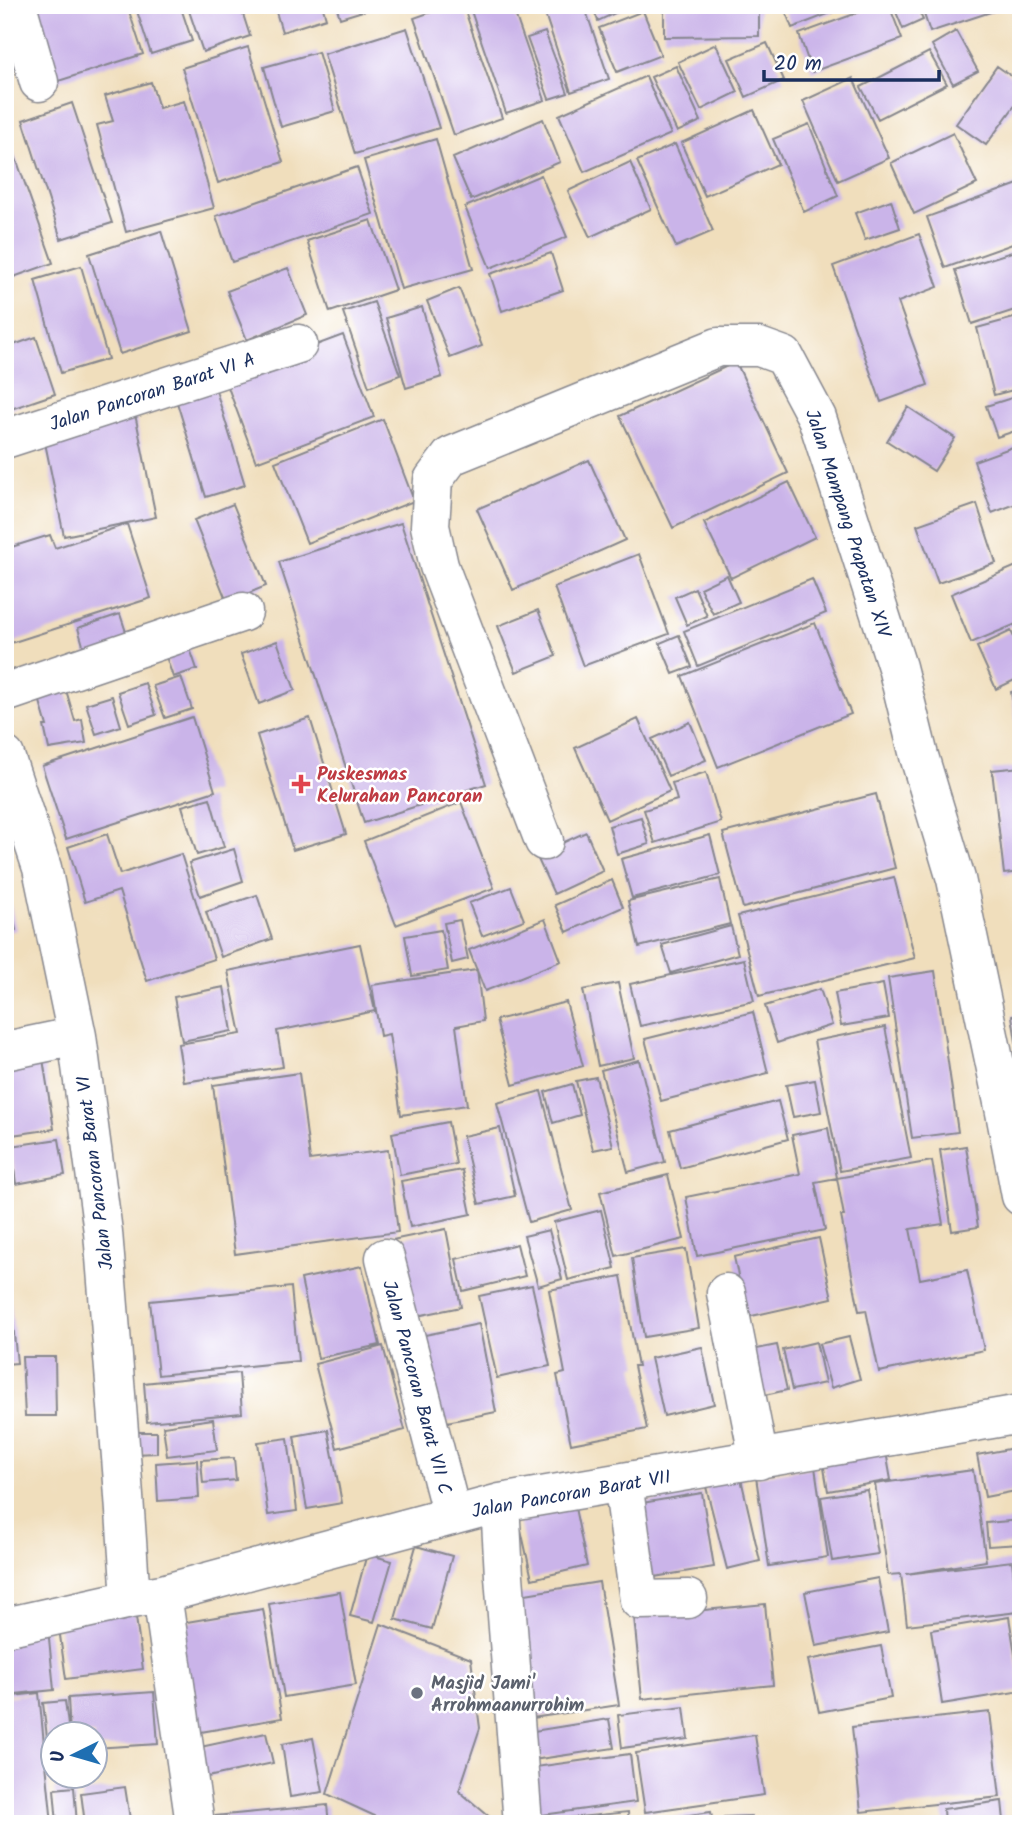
<svg xmlns="http://www.w3.org/2000/svg" width="1026" height="1829" font-family="Kalam,sans-serif">
  <rect width="100%" height="100%" fill="#fff"/>
  <filter id="ink" filterUnits="userSpaceOnUse"><feTurbulence type="fractalNoise" baseFrequency=".0143" numOctaves="2"/><feDisplacementMap in="SourceGraphic" scale="14" xChannelSelector="R" yChannelSelector="G"/><feConvolveMatrix kernelMatrix="1 2 1 2 8 2 1 2 1" color-interpolation-filters="sRGB"/></filter>
  <filter id="wash" filterUnits="userSpaceOnUse"><feTurbulence type="fractalNoise" baseFrequency=".00686" numOctaves="4" result="noise"/><feDisplacementMap in="SourceGraphic" scale="28" xChannelSelector="R" yChannelSelector="G"/><feGaussianBlur stdDeviation="1.57" result="paint"/><feColorMatrix in="noise" values="0 0 0 0 0 0 0 0 0 0 0 0 0 0 0 0 0 1.4 0 .05"/><feComposite in="paint" operator="in"/></filter>
  <g filter="url(#wash)">
    <rect width="100%" height="100%" fill="#f0debc"/>
    <g id="blocks">
      <path fill="#cab4e9" d="M24 5H127L143 54 49 84Z
        M135 5H180L192 41 151 54Z
        M187 5H240L250 36 203 52Z
        M274 5H322L326 18 282 32Z
        M336 5H379V6L340 18Z
        M451 5H463L502 118 454 135 414 18Z
        M469 5H512L545 100 506 113Z
        M560 5H584L609 79 571 92 544 11Z
        M592 5H625L626 8 598 21Z
        M664 5H759V36L664 37Z
        M783 5H851L792 28Z
        M879 5H889L902 39 812 72 799 34Z
        M893 5H916L923 20 903 29Z
        M921 5H1009V6L930 32Z
        M643 11 661 55 617 72 599 28Z
        M407 28 439 128 355 154 324 54Z
        M956 31 978 71 953 84 932 45Z
        M545 32 568 93 549 99 527 38Z
        M767 43 784 80 746 97 729 59Z
        M716 44 738 92 701 110 678 62Z
        M248 47 283 162 218 183 182 68Z
        M318 52 335 111 281 127 264 67Z
        M929 52 947 84 878 119 861 87Z
        M676 66 701 121 677 132 651 77Z
        M997 66 1021 83V97L986 145 956 124Z
        M646 76 671 134 584 172 559 115Z
        M853 78 889 158 838 181 803 101Z
        M151 82 159 108 184 101 214 208 126 232 97 125 113 121 105 96Z
        M72 103 112 223 61 239 23 120Z
        M754 110 778 164 705 196 681 143Z
        M543 119 560 162 471 200 453 158Z
        M809 124 838 196 804 212 773 139Z
        M953 133 977 184 914 214 891 163Z
        M436 139 473 269 401 289 364 160Z
        M675 144 713 231 676 247 637 161Z
        M12 147 53 263 5 280V150Z
        M630 162 651 209 590 237 568 191Z
        M357 167 373 214 232 262 216 216Z
        M541 175 567 237 490 268 465 207Z
        M1021 183V241L945 268 927 217Z
        M891 200 900 228 865 240 855 213Z
        M371 220 395 290 330 312 307 241Z
        M161 231 192 331 120 354 89 254Z
        M919 234 938 287 898 302 928 385 881 402 833 266Z
        M1021 249V308L972 324 955 270Z
        M551 253 563 290 502 311 490 274Z
        M81 266 108 359 61 373 35 280Z
        M288 268 307 315 247 340 227 291Z
        M459 288 482 346 450 358 427 301Z
        M374 302 400 375 369 387 343 312Z
        M422 307 442 377 406 388 386 318Z
        M1021 316V388L994 395 977 328Z
        M5 317 12 336 5 339Z
        M343 335 374 417 256 462 225 379Z
        M36 337 55 394 5 411V348Z
        M736 362 788 473 673 528 620 416Z
        M214 384 245 485 206 497 175 396Z
        M1021 395V429L997 437 986 406Z
        M908 407 955 438 934 471 887 441Z
        M135 414 156 517 64 536 43 433Z
        M383 419 414 501 307 543 275 462Z
        M1021 444V502L992 513 974 461Z
        M589 460 625 540 513 590 477 509Z
        M789 482 815 537 731 578 704 523Z
        M233 504 266 586 227 602 194 520Z
        M977 504 996 563 938 583 917 525Z
        M401 523 486 784 364 823 279 562Z
        M127 524 151 598 11 643 5 625V549L50 535 55 548Z
        M639 554 669 634 583 666 554 587Z
        M1021 564V622L971 643 951 594Z
        M727 575 739 602 713 614 700 588Z
        M812 579 826 613 698 666 684 631Z
        M695 588 707 616 687 625 675 597Z
        M538 610 556 656 516 672 498 626Z
        M120 614 130 644 87 659 78 628Z
        M815 623 851 714 718 767 682 676Z
        M1011 631 1021 652V677L996 689 977 647Z
        M679 635 692 667 673 674 660 643Z
        M186 637 197 669 173 677 162 645Z
        M277 641 295 690 259 704 241 654Z
        M181 677 192 709 165 718 153 686Z
        M64 683 75 721 82 719 86 743 49 749 44 726H47L37 691Z
        M145 683 156 715 129 724 118 692Z
        M1021 690V738H1019L1011 692Z
        M112 696 121 726 96 734 86 704Z
        M192 717 215 791 66 839 42 766Z
        M310 718 346 834 293 850 257 735Z
        M638 719 670 791 607 820 575 748Z
        M690 722 706 760 668 776 652 739Z
        M1021 767V872L1004 874 992 770Z
        M706 772 721 822 655 843 644 810 677 800 672 783Z
        M876 794 895 868 743 908 723 833Z
        M210 798 224 847 197 855 182 806Z
        M461 802 494 888 396 925 364 841Z
        M641 817 649 844 617 854 609 826Z
        M586 832 603 871 554 894 536 855Z
        M107 834 120 874 181 854 214 959 147 981 119 891 85 902 68 847Z
        M710 835 720 875 632 898 621 859Z
        M234 849 243 881 200 896 189 863Z
        M894 877 915 958 759 996 738 916Z
        M720 879 730 924 639 947 628 901Z
        M612 880 623 907 567 932 555 905Z
        M511 887 524 920 482 936 469 903Z
        M257 895 272 939 221 957 206 912Z
        M9 898 16 930 5 933V899Z
        M545 919 561 961 485 991 469 950Z
        M460 920 468 959 452 963 444 923Z
        M731 926 738 954 671 973 662 945Z
        M441 930 448 970 412 976 405 936Z
        M360 944 375 1011 277 1031 283 1067 184 1082 178 1044 241 1034 228 971Z
        M744 959 754 1001 640 1026 630 984Z
        M477 970 483 1021 456 1026 467 1105 401 1115 389 1034 380 1036 372 985Z
        M935 971 958 1132 912 1138 888 978Z
        M618 983 634 1058 598 1066 583 990Z
        M883 984 889 1018 841 1026 835 993Z
        M224 987 232 1031 182 1041 174 997Z
        M820 989 832 1025 777 1043 765 1006Z
        M5 997H7L10 1020 5 1021Z
        M566 1002 583 1066 513 1085 496 1020Z
        M753 1012 768 1073 661 1101 645 1039Z
        M1021 1014V1060H1019L1012 1016Z
        M885 1027 911 1158 840 1171 814 1041Z
        M43 1059 54 1129 5 1136V1065Z
        M639 1060 665 1162 628 1172 601 1070Z
        M299 1073 310 1160 388 1150 398 1232 235 1254 213 1085Z
        M596 1077 613 1146 593 1150 576 1081Z
        M815 1080 821 1112 793 1117 786 1085Z
        M572 1084 580 1115 553 1123 545 1092Z
        M541 1091 572 1210 529 1222 497 1103Z
        M778 1101 788 1139 680 1168 670 1130Z
        M448 1122 456 1164 400 1175 392 1133Z
        M500 1128 515 1196 479 1204 463 1136Z
        M828 1128 837 1178 815 1182 825 1230 697 1256 686 1197 800 1174 792 1135Z
        M59 1139 65 1175 16 1184 11 1146Z
        M966 1146 978 1227 952 1231 940 1150Z
        M932 1161 943 1224 910 1229 920 1279 967 1270 984 1350 879 1372 866 1310 859 1311 841 1216H844L837 1178Z
        M462 1170 471 1214 410 1227 401 1181Z
        M668 1175 684 1239 616 1256 600 1192Z
        M601 1210 615 1268 568 1280 554 1222Z
        M446 1229 461 1307 407 1318 392 1240Z
        M549 1230 562 1279 538 1286 524 1236Z
        M819 1238 832 1298 747 1317 734 1257Z
        M517 1244 525 1276 463 1291 456 1259Z
        M686 1249 699 1328 644 1337 632 1258Z
        M362 1266 380 1345 318 1358 301 1279Z
        M8 1275 17 1363 5 1364V1276Z
        M621 1276 638 1366H634L647 1429 571 1444 557 1375 565 1373 549 1290Z
        M532 1285 550 1366 497 1378 479 1296Z
        M291 1287 298 1361 158 1375 150 1301Z
        M479 1324 496 1412 437 1424 420 1336Z
        M849 1337 860 1379 831 1388 819 1344Z
        M816 1342 825 1383 792 1390 783 1350Z
        M777 1345 787 1390 756 1397 747 1351Z
        M383 1346 405 1430 337 1448 315 1364Z
        M702 1347 714 1404 664 1416 651 1358Z
        M22 1357H55L56 1416H25Z
        M239 1373 242 1413 147 1422 144 1383Z
        M213 1419 217 1450 167 1456 163 1426Z
        M328 1430 342 1503 307 1509 294 1436Z
        M133 1432H157V1453L132 1454Z
        M288 1438 297 1511 268 1515 258 1442Z
        M884 1440 891 1480 828 1491 821 1451Z
        M1019 1447 1021 1490 985 1497 977 1455Z
        M234 1458 236 1480 203 1483 201 1460Z
        M197 1460 199 1498 158 1501 156 1463Z
        M815 1467 828 1557 769 1566 756 1477Z
        M739 1470 760 1561 727 1569 704 1479Z
        M973 1470 986 1561 906 1574 1012 1561 1018 1612 907 1625 901 1574 888 1575 875 1484Z
        M867 1490 878 1554 832 1561 821 1497Z
        M702 1493 714 1567 648 1578 636 1504Z
        M574 1503 587 1566 532 1579 518 1516Z
        M1021 1520V1544L988 1546 986 1523Z
        M416 1546 452 1556 432 1629 395 1619Z
        M367 1554 392 1561 374 1622 350 1616Z
        M878 1578 888 1632 816 1646 805 1592Z
        M599 1582 619 1705 532 1718 513 1596Z
        M340 1592 356 1685 284 1697 269 1604Z
        M765 1604 773 1685 642 1699 634 1617Z
        M263 1609 282 1718 195 1733 175 1624Z
        M135 1610 143 1669 66 1679 58 1621Z
        M1009 1617 1021 1691 942 1704 931 1630Z
        M381 1624 471 1659 480 1728 459 1791 492 1819 493 1824H392L327 1794Z
        M48 1628 54 1690 5 1695V1632Z
        M881 1646 891 1698 819 1712 808 1660Z
        M154 1692 158 1744 94 1748V1734H70L68 1698Z
        M39 1693 52 1824H5V1697Z
        M65 1701 69 1734H52V1746H48L43 1703Z
        M684 1707 688 1739 622 1748 618 1715Z
        M990 1712 1000 1797 861 1812 852 1727Z
        M609 1719 614 1748 526 1761 521 1733Z
        M266 1733 273 1763 198 1779 191 1749Z
        M755 1735 764 1795 645 1812 636 1753Z
        M313 1738 323 1792 290 1797 282 1744Z
        M630 1754 636 1802 528 1817 521 1769Z
        M74 1787 77 1824H57L54 1789Z
        M125 1787 130 1819 100 1824H85L81 1793Z
        M1002 1801 1004 1821 986 1824H944L943 1809Z
        M327 1805 329 1824H215V1816Z
        M628 1812 629 1824H530V1822Z
        M711 1812 713 1824H662L661 1819Z
        M751 1816V1824H724V1817Z
        M659 1818 660 1824H631V1820Z"/>
    </g>
  </g>
  <g filter="url(#ink)">
    <use href="#blocks" fill-opacity="0" stroke="#86868d" stroke-width="2"/>
    <g fill="none" stroke-linecap="round" stroke-linejoin="round">
      <defs>
        <path id="minor" d="M17 5 39 82
          M5 439 298 344
          M5 693 243 612
          M5 756 42 868 77 1036 103 1232 123 1482 131 1599
          M544 841 439 566 430 526 433 480 451 456 718 347H759L784 356 817 418 897 667 919 756 956 879 1004 1107 1021 1196
          M5 1051 77 1036
          M385 1258 452 1516
          M726 1293 759 1460
          M623 1482 639 1600 688 1599
          M500 1503 504 1576 523 1824
          M162 1594 195 1824
          M5 1627 131 1599 162 1594 500 1503 1021 1414"/>
      </defs>
      <use href="#minor" stroke="#86868d" stroke-width="41"/>
      <use href="#minor" stroke="#fff" stroke-width="38"/>
    </g>
  </g>
  <path fill="#e0444e" stroke="#fff" stroke-width="2.5" d="M297.5 773.5h7v7h7v7h-7v7h-7v-7h-7v-7h7z"/>
  <circle fill="#6b7280" stroke="#fff" stroke-width="2.5" cx="417" cy="1693" r="7"/>
  <g text-anchor="middle" stroke-width="5" stroke-linejoin="round" paint-order="stroke">
    <g font-size="19" fill="#1b2f5e" stroke="#fff">
      <text transform="translate(152 391) rotate(-18)" y="7">Jalan Pancoran Barat VI A</text>
      <text transform="translate(849 523) rotate(72)" y="7">Jalan Mampang Prapatan XIV</text>
      <text transform="translate(94 1173) rotate(-97)" y="7">Jalan Pancoran Barat VI</text>
      <text transform="translate(418 1387) rotate(75)" y="7">Jalan Pancoran Barat VII C</text>
      <text transform="translate(571 1493) rotate(-10)" y="7">Jalan Pancoran Barat VII</text>
    </g>
    <g font-size="19" font-weight="bold" fill="#be3a42" stroke="#fff" text-anchor="start">
      <text x="317" y="780">Puskesmas<tspan x="317" dy="22">Kelurahan Pancoran</tspan></text>
    </g>
    <g font-size="19" font-weight="bold" fill="#5b616d" stroke="#fff" text-anchor="start">
      <text x="431" y="1689">Masjid Jami'<tspan x="431" dy="22">Arrohmaanurrohim</tspan></text>
    </g>
  </g>
  <rect width="1026" height="1829" fill="none" stroke="#fff" stroke-width="28"/>
  <g transform="translate(74 1755) rotate(265)"><circle r="33" fill="#ffffff" stroke="#a4acbf" stroke-width="2"/>
  <path d="M0-5L12 26L0 18L-12 26Z" fill="#1f6fb2"/>
  <text y="-10" font-size="19" font-weight="bold" text-anchor="middle" fill="#1b2f5e">U</text>
  </g>
  <path d="M764 70v10h175v-10" fill="none" stroke="#1b2f5e" stroke-width="3.5"/>
  <text x="774" y="70" font-size="21" fill="#1b2f5e" stroke="#ffffff" stroke-width="5" paint-order="stroke">20 m</text>
</svg>
